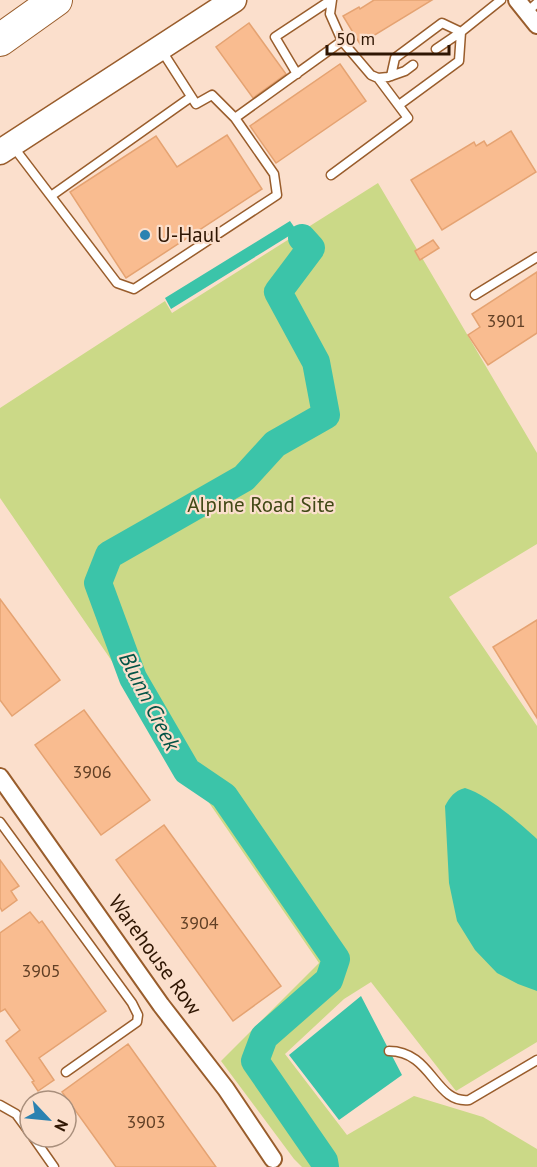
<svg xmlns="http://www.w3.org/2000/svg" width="537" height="1167" font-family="'PT Sans',sans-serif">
  <rect width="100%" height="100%" fill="#fbdfcc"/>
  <path fill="#cbd987" d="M378 183 537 453V544L449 597 537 726V1042L456 1091 371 982 344 999 285 1054 347 1135 414 1096 483 1117 537 1149V1167H302L294 1159 221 1061 319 963 0 498V408L165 301 172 313Z"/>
  <path fill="#3bc4a9" d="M290 221 297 231 171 309 165 298Z
    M465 788C486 794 520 823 537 839V991L518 984 497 973 475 950 457 921 449 883 445 806C450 797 454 791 465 788Z
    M361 996 402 1075 339 1120 289 1055Z"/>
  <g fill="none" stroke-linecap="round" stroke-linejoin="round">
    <path stroke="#3bc4a9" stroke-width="28" d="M302 238 311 248 278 292 316 362 326 415 275 444 244 478 109 555 98 583 133 678 187 771 224 796 336 959 329 980 264 1037 255 1061 324 1161 325 1167"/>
  </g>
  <path fill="#f9bc90" stroke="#e5a372" stroke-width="1.5" d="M374 0H432L360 44 343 16 359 7 360 9Z
    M249 23 286 74 253 98 216 47Z
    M340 64 366 101 276 163 250 126Z
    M511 131 536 172 442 230 411 180 474 142 476 146 484 141 487 146Z
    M227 135 262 189 126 278 70 192 156 136 177 167Z
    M433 240 439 248 420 260 415 251Z
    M537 272V333L488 365 468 335 480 327 472 314Z
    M0 599 60 680 12 716 0 700Z
    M537 620V718L493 647Z
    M84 710 150 800 101 835 35 745Z
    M164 825 281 986 233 1021 116 860Z
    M0 860 19 886 11 891 17 900 2 911 0 907Z
    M30 912 39 923 42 921 106 1011 39 1058 54 1080 38 1091 32 1082 34 1081 6 1041 20 1030 5 1009 0 1012V933Z
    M128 1044 216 1167H116L62 1092Z"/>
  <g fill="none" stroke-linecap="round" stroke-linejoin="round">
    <defs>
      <path id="service" d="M332 0 330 14 342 41 371 75 378 78 388 77 405 71 413 65
        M527 12 537 3
        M436 49 461 32 501 0
        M162 51 196 104 212 95 235 118
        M297 74 275 37 331 0
        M391 76 395 58 442 23 461 32
        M399 105 459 61 461 32
        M12 145 117 283 134 289 277 195 274 174 235 118 342 41
        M331 175 408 118 378 78
        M51 196 191 97
        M475 295 537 257
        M0 822 132 1003 138 1015 137 1022 66 1072
        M389 1051C432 1051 435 1104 469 1100L537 1060
        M0 1105 16 1114 30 1133
        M33 1137 54 1167"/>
      <path id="minor" d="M517 0 537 25
        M0 777 161 1005 226 1089 273 1159"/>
      <path id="secondary" d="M0 152 234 0"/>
      <path id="motorway" d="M0 40 56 0"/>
    </defs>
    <use href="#service" stroke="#995d2c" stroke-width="11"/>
    <use href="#minor" stroke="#995d2c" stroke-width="20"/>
    <use href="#secondary" stroke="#995d2c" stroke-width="27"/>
    <use href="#motorway" stroke="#995d2c" stroke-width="34"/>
    <use href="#service" stroke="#fff" stroke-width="8"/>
    <use href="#minor" stroke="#fff" stroke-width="16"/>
    <use href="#secondary" stroke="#fff" stroke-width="24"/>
    <use href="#motorway" stroke="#fff" stroke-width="32"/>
  </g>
  <circle fill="#2b82b1" stroke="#fbdfcc" stroke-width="2" cx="145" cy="235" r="6"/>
  <g text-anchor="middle" stroke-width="4.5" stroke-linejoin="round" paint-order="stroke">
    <g font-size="18" fill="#624026">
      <text x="506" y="327">3901</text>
      <text x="92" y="778">3906</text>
      <text x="199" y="929">3904</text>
      <text x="41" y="977">3905</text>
      <text x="146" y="1128">3903</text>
    </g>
    <g font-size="21" fill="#2f1603" stroke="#fbdfcc" text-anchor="start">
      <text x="157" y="242">U-Haul</text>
    </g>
    <g font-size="21" fill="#414815" stroke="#fbdfcc">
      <text x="261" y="512">Alpine Road Site</text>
    </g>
    <g font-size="21" fill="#2f1603" stroke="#fbdfcc">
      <text transform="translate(155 955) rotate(54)" y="7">Warehouse Row</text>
    </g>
    <g font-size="22" font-style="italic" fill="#035446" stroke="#fbdfcc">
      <text transform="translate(150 701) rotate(63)" y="8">Blunn Creek</text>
    </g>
  </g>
  <g transform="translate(48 1119) rotate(116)"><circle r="28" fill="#fbdfcc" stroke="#a98f7c" stroke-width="1.5"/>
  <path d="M0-4.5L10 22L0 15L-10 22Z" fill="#2b82b1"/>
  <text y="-9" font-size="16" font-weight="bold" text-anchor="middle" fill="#2f1603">N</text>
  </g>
  <path d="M327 45v9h122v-9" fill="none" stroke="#2f1603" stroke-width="3"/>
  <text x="336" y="45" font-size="18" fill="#2f1603" stroke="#fbdfcc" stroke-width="4.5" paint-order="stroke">50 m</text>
</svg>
